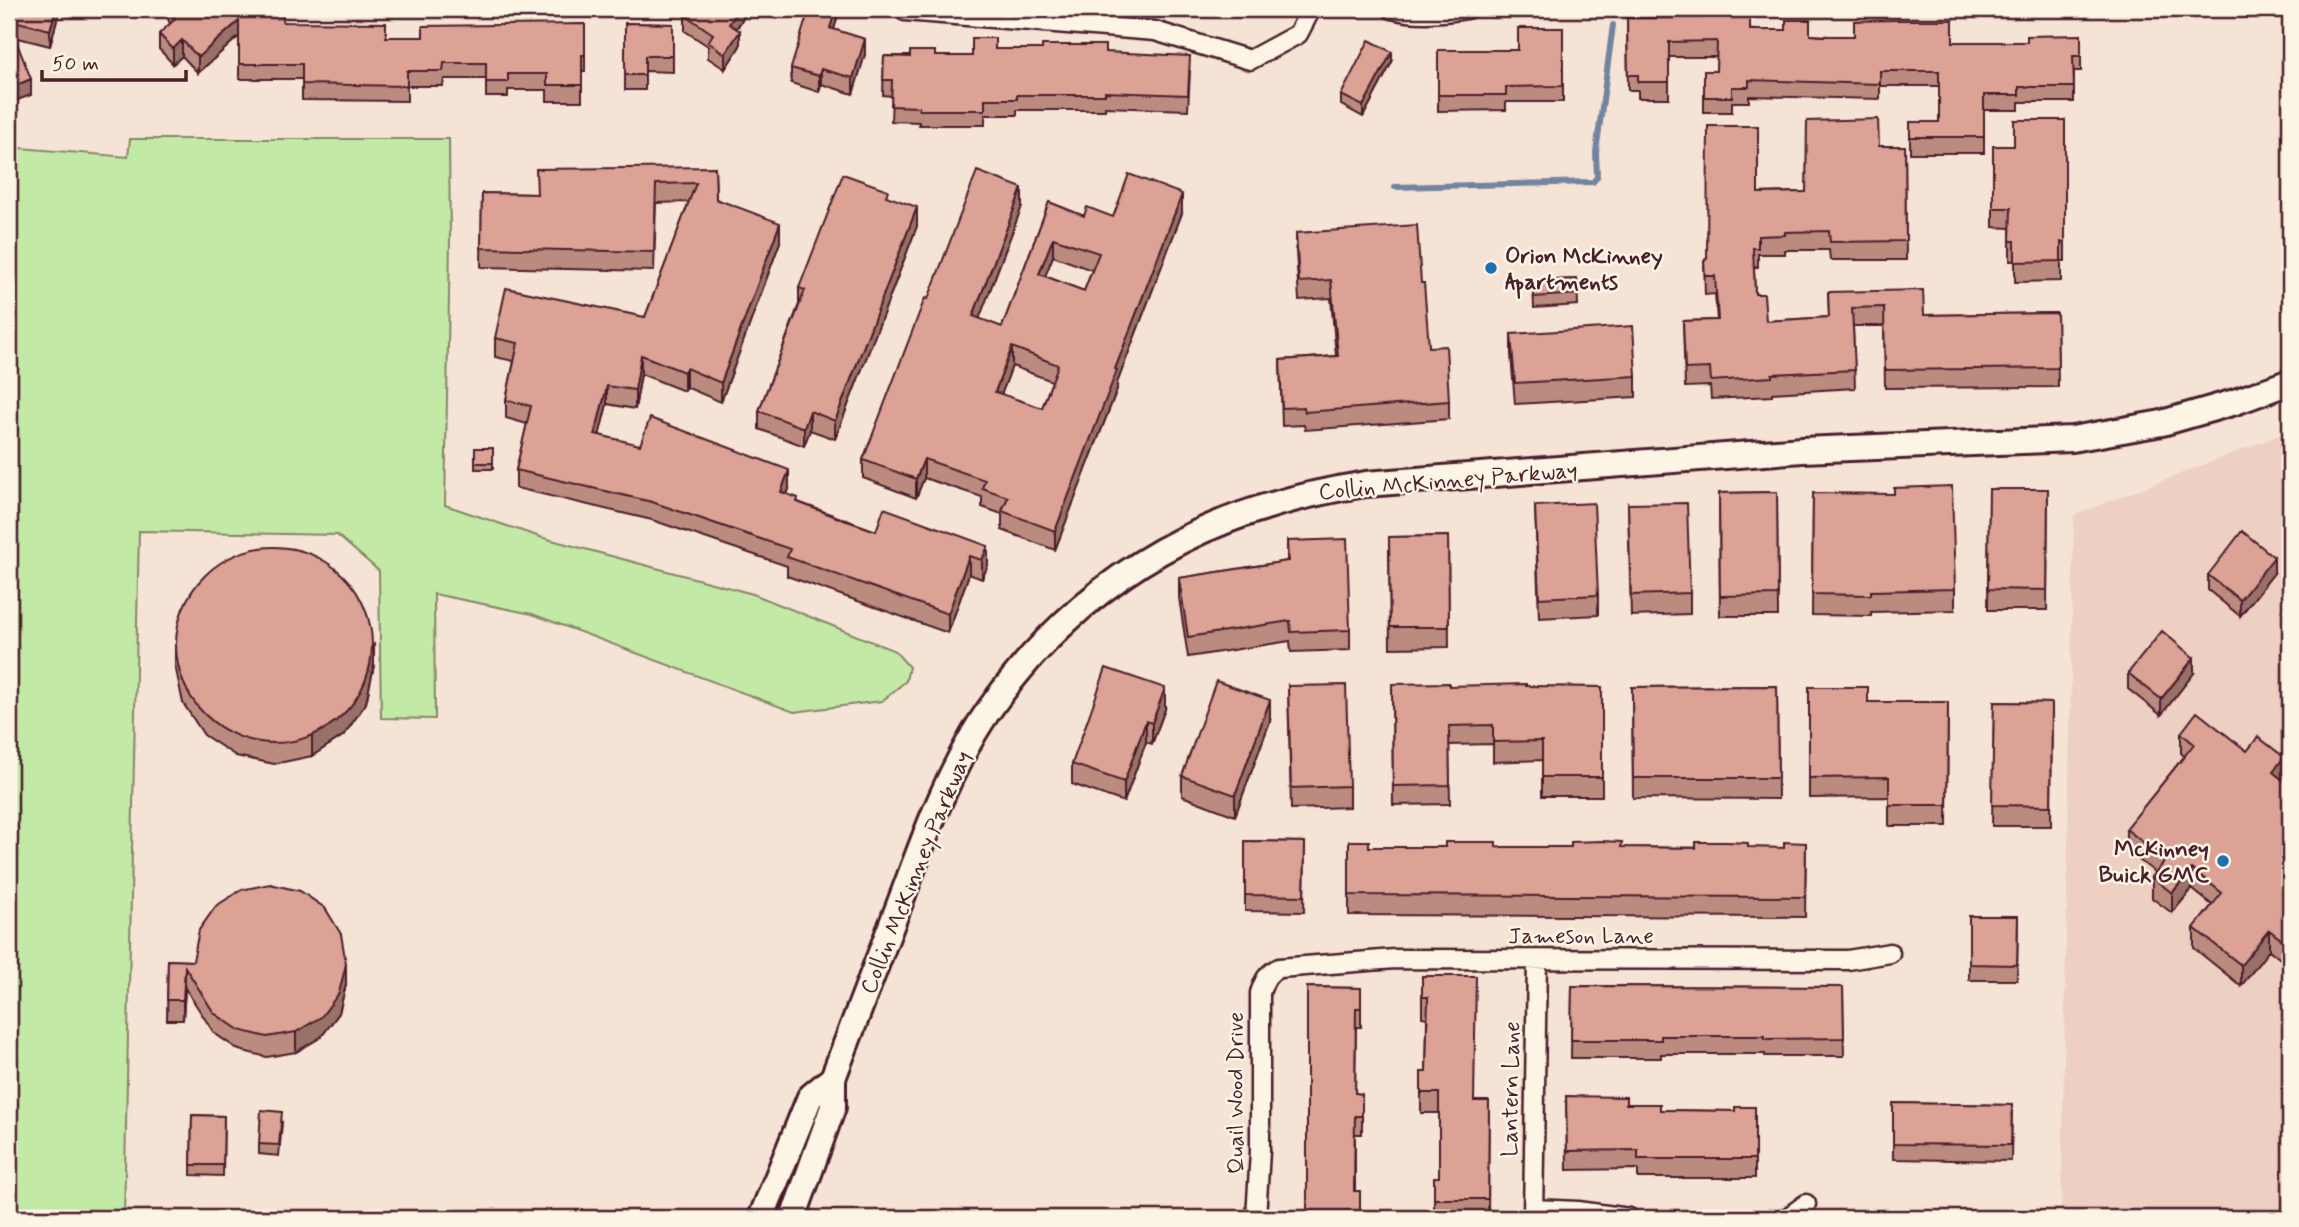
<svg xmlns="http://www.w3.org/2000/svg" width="2299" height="1227" font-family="Mynerve,sans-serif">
  <rect width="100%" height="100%" fill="#f5e4d5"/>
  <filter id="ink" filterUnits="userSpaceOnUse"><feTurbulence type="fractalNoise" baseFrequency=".0143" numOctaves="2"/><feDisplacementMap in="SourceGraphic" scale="14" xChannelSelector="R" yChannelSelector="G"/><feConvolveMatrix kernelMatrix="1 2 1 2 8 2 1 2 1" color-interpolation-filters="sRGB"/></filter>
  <g filter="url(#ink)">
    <path fill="#edd0c2" d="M2290 431V1218H2061L2074 515Z"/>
    <path fill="#c2eaa6" stroke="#868468" stroke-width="2" d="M130 139H449L450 241 445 505 540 537 753 594 895 651 909 667 906 681 882 701 794 712 532 614 434 594 435 719 381 718 379 571 337 535 139 531 124 1218H9V147L128 157Z"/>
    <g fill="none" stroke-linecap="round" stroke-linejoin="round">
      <path stroke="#7384a0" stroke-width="6" d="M1395 187 1593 182 1597 177 1596 152 1613 25"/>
      <defs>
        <path id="street" d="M1392 9C1415 15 1444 13 1467 9
          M905 11 1155 31 1250 60 1298 34 1311 9
          M1533 1209 1578 1211 1629 1218
          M1256 1218 1260 1151V993C1264 981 1267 973 1279 968L1395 959 1848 960 1890 953
          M1533 1218 1537 960
          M1787 1218 1806 1204"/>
        <path id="secondary" d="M761 1218 810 1097 833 1078
          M793 1218 833 1107V1078C856 1019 878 959 901 900 921 847 940 793 968 744 985 712 1007 685 1030 658 1122 555 1231 505 1366 484L1802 450 2072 439 2162 423 2235 402 2290 382"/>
      </defs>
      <use href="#street" stroke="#4a1f2b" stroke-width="23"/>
      <use href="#secondary" stroke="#4a1f2b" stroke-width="30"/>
      <use href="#street" stroke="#fcf5e5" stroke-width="18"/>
      <use href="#secondary" stroke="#fcf5e5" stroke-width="24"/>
    </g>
    <path fill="#bc8b80" stroke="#4a1f2b" stroke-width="2" fill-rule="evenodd" d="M17 9H77L75 17 59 13 50 46 14 37 31 95 14 36V21Z
      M164 9H213L220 16 283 22 386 37H423L585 24V71H582V101H547V90H508V97H486V79H444L443 86H407V101L302 100V79H239V36L198 73 182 56 173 64 159 49V34L170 24Z
      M689 9H749L737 28 740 46 725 69 708 58V46L685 31V15Z
      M837 9V19L834 29 865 54 853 94 821 84 819 92 791 83V68Z
      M1225 9H1237L1235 13Z
      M1627 18 1810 35 1953 42H2027L2081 35V71H2074V102H2019V110H1984V153H1910V122H1939V86H1880V99L1749 96V102H1732V112H1704V71H1716L1717 57H1669V98H1638V90H1628Z
      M625 23 673 24V72L645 71V90H625Z
      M1563 28V102H1506V110L1438 111V50H1518Z
      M995 49 1105 52 1190 71 1188 110 1105 107V110H1017V115H985V125H919V122L891 121 892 96 883 95 884 56H972Z
      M1392 62 1363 117 1341 105V95Z
      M2065 120V261H2061V281L2015 282V261H2010V228L1993 227V146H2014Z
      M1879 146H1905L1906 260H1830L1829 250H1785V254H1758V267H1754L1755 294 1766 321 1829 317 1828 292 1924 315 2057 313 2058 387 1885 388 1884 326H1853L1855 388 1772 393V396L1711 399 1710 386 1685 387 1683 321 1717 320 1715 294 1705 295 1704 260 1707 259 1758 193 1806 192Z
      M715 167 716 199 780 242 721 402 686 387 684 391 641 374 635 409 607 404 599 435 789 489 787 494 798 502 876 531 988 546V565L982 579 969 574 948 633 787 576V566L652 520 516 488V470L527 424 506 418V400L514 361 495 357V338L645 317 689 202 656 203 654 271 481 267 482 193 537 194Z
      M888 197 917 226 835 439 810 430 804 446 759 429V411L799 304V288Z
      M1049 202 1084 216 1113 217 1182 213 1117 383V389L1055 550 1002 530V514L982 507V497L924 478 916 498 863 478V460L928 299 1022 206 979 319 1002 327ZM1053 256 1092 270 1084 291 1045 276ZM1012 366 1052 381 1042 408 1001 395Z
      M1296 233 1421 283 1429 347 1449 401V419L1305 430 1304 425 1282 426 1280 360 1336 356 1331 298 1299 300 1296 251Z
      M1577 279 1578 305 1534 308 1533 281Z
      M1511 334 1636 376V397L1515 404 1511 354Z
      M475 448H493V469H475Z
      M1989 489H2048L2047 610H1988Z
      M1777 492 1778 616H1720L1719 493Z
      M1813 493 1955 589V610L1871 612V616L1812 615Z
      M1628 504 1690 593V614L1631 616Z
      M1535 506 1598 595V615L1539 618Z
      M1448 536 1449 647 1390 648 1389 537Z
      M1287 541 1350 630V650L1291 652 1290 641 1188 657 1179 598V578L1287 561Z
      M2274 573 2240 616 2208 590V575Z
      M175 645 374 665 366 703 344 735 312 756 274 764 236 756 204 735 183 703 175 665Z
      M2128 673H2194L2161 715 2128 689Z
      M1392 684 1449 686 1602 687V796H1542V760L1493 762V744L1449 745 1450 804 1393 805Z
      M1288 686 1349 786V807L1291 809Z
      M1777 686 1778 799 1633 798 1632 687Z
      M1809 687 1868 702H1948L1947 826H1889V797L1809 798Z
      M1994 702 2052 703 2051 826H1992Z
      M1165 709 1152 744 1146 742 1124 802 1072 784V764Z
      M1270 721 1235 816 1182 796V776Z
      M2181 733 2247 751 2284 778 2283 780 2290 786V967L2269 950 2241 986 2194 948V928L2212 905 2192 889 2172 913 2152 898V877L2156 873 2126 850V829L2184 756 2181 753Z
      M1245 841 1305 842 1304 912 1245 911Z
      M1349 841 1369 847H1496L1784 848 1806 843 1805 917 1349 915Z
      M1969 916H2018L2017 980H1969Z
      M168 960 193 961 346 984 339 1013 321 1037 296 1052 267 1057 239 1050 214 1033 185 988 183 1020H167Z
      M1422 976 1474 1101H1489L1488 1218H1434V1177H1439V1113H1421V1072H1426L1427 1018 1422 1017Z
      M1572 986 1843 987 1844 1056H1765V1054H1661V1058H1571Z
      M1307 987 1361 988V1027H1356L1355 1093 1362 1094V1134H1355V1191H1360V1218H1307Z
      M1566 1096 1626 1104 1660 1110 1735 1111 1755 1107V1178H1638V1169L1567 1170Z
      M1893 1103 2012 1105 2011 1161 1893 1159Z
      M192 1115 224 1116 223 1176 191 1175Z
      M282 1123 279 1156 259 1154V1144Z"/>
    <path fill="#997168" stroke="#4a1f2b" stroke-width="2" d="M56 9H59V13L50 46V30Z
      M739 9H749L729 39V24Z
      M836 9H837V19L830 43V28Z
      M239 21V36L198 73V57Z
      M740 31V46L725 69V54Z
      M865 39V54L853 94V78Z
      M182 40V56L173 64V49Z
      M1392 52V62L1363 117V106Z
      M821 69V84L819 92V76Z
      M31 79V95L9 103V88Z
      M1022 188V206L973 335V316Z
      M1182 194V213L1117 383V389L1055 550V531L1115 369Z
      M917 207V226L835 439V421Z
      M780 223V242L721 402V383Z
      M1053 238V256L1039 292V274Z
      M1012 347V366L995 411V392Z
      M641 355V374L635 409V390Z
      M686 368V387L684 391V372Z
      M607 386V404L595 453V434Z
      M810 411V430L804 446V428Z
      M924 459V478L916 498V479Z
      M789 470V489L781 511V492Z
      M988 546V565L982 579V560Z
      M969 556V574L948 633V614Z
      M2274 557V573L2240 616V600Z
      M374 645V665L366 703 344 735 312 756V736Z
      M2194 658V673L2161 715V699Z
      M1165 688V709L1152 744V723Z
      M1270 700V721L1235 816V795Z
      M1146 721V742L1124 802V782Z
      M2284 757V778L2273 792V772Z
      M2192 869V889L2172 913V893Z
      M2269 930V950L2241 986V965Z
      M346 964V984L339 1013 321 1037 296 1052V1032Z
      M185 967V988L183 1020V1000Z"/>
    <path fill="#dba295" stroke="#4a1f2b" stroke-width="2" fill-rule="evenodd" d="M17 9H56L50 30 14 21Z
      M170 9H213L220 16H283V22L386 23V37H423V26L585 24V55H582V85H547V74H508V82H486V63H444L443 71H407V86L302 84V64H239V21L198 57 182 40 173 49 159 34 175 19Z
      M689 9H739L729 24 740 31 725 54 708 42 713 34 685 15Z
      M809 9H836L830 28 865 39 853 78 821 69 819 76 791 68Z
      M1700 9 1750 10V30H1786V20H1810V35L1821 36H1854V21L1894 20H1953V42H2027V36L2081 35V56H2073L2074 87H2019V95H1984V137H1910V122H1939V71H1880V84L1749 80V87H1732V97H1704V71H1716L1717 41 1669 42V82H1638V75H1628L1627 18H1700Z
      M9 23 31 79 9 88Z
      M625 23 673 24V56H645V75H625Z
      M1518 28H1563V86L1506 87V95H1438V50H1518Z
      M972 38H995V49H1042V45H1105V52L1190 56 1188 95 1105 92V95H1017V99H985V110H919V107L891 106 892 80H883L884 56 910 57V51H935V56H972Z
      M1369 40 1392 52 1363 106 1341 95Z
      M1878 119 1879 146H1905L1906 241 1830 242 1829 231 1785 232V235L1758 236V248H1753L1755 294H1764L1766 321 1829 317 1828 292 1923 290 1924 315 2057 313 2058 368 1885 370 1884 307 1852 308 1855 370 1772 374V377L1711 381 1710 368 1685 369 1683 321 1718 320 1715 276H1705L1704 260 1707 259 1708 126H1758V193L1806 192 1807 121Z
      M2014 120H2065V242H2061V261L2015 262V241H2010L2011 208H1993V146H2014Z
      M715 167 716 199 780 223 721 383 686 368 684 372 641 355 635 390 607 386 595 434 640 445 650 418 789 470 781 492 798 498 797 502 844 520 876 531 884 508 988 546 982 560 969 556 948 614 787 557 790 549 652 502 516 470 531 406 506 400 518 343 495 338 506 288 645 317 696 183 656 184 654 252 481 248 482 193 537 194 536 169Z
      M977 171 1022 188 973 316 1002 327 1049 202 1084 216 1087 207 1113 217 1129 174 1182 194 1115 369 1117 370 1055 531 1002 511 1008 497 982 488 985 480 924 459 916 479 863 460 925 298 928 299ZM1053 238 1099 253 1084 291 1039 274ZM1012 347 1058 365 1042 408 995 392Z
      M843 174 888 190 886 196 917 207 835 421 810 411 804 428 759 411 805 290 799 288Z
      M1417 225 1421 283H1424L1429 347 1446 346 1449 401 1305 412 1304 407 1282 408 1280 360 1338 356 1331 280 1299 282 1296 233Z
      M1577 279 1578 294 1534 297 1533 281Z
      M1633 326 1636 376 1515 383 1511 334Z
      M475 448H493V463H475Z
      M1952 486 1955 589 1871 591V595L1812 594 1813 493 1894 494V488Z
      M1989 489H2048L2047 590 1988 589Z
      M1777 492 1778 595 1720 596 1719 493Z
      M1594 503 1598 595 1539 598 1535 506Z
      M1687 503 1690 593 1631 595 1628 504Z
      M2242 531 2274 557 2240 600 2208 575Z
      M1448 536 1449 627H1390L1389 537Z
      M1347 539 1350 630 1291 632 1290 621 1188 637 1179 578 1288 561 1287 541Z
      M176 645a98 98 0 1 1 196 0a98 98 0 1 1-196 0Z
      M2162 631 2194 658 2161 699 2128 673Z
      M1106 668 1165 688 1152 723 1146 721 1124 782 1072 764Z
      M1216 681 1270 700 1235 795 1182 776Z
      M1449 683V686L1526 684V686L1602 687V777H1542V741L1493 742V725L1449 726 1450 785 1393 786 1392 684Z
      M1346 685 1349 786 1291 788 1288 686Z
      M1777 686 1778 778H1633L1632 687Z
      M1809 687H1868V702H1948L1947 805H1889V777L1809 778Z
      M1994 702 2052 703 2051 806 1992 805Z
      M2197 712 2247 751 2258 737 2284 757 2273 772 2290 786V946L2269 930 2241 965 2194 928 2222 893 2192 869 2172 893 2152 877 2166 860 2126 829 2194 744 2181 733Z
      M1245 841 1305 842 1304 896 1245 895Z
      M1349 841H1369V847H1445V842H1496V847H1571V842L1601 841 1622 842 1621 847 1696 848V842H1727L1748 843V847L1784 848V842L1806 843 1805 897 1349 895Z
      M270 884 300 891 325 908 341 934 346 964 339 993 321 1017 296 1032 267 1037 239 1030 214 1013 185 967 183 1000H167L168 960 193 961 199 930 216 906 241 890Z
      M1969 916H2018L2017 965 1969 964Z
      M1422 976H1476L1474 1101H1489L1488 1199H1434V1177H1439V1093H1421V1072H1426L1428 997H1422Z
      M1572 986 1843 987 1844 1038 1765 1039V1036H1661V1040H1571Z
      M1307 987 1361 988V1008H1356L1355 1093 1362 1094V1116H1355L1354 1191H1360V1211H1307Z
      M1566 1096 1626 1097V1104H1660V1110L1735 1111V1107H1755V1159H1638V1150L1567 1151Z
      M1893 1103 2012 1105 2011 1145 1893 1144Z
      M261 1110 282 1112 279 1145 259 1144Z
      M192 1115 224 1116 223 1165H191Z"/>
  </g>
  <g fill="#1f6fb2" stroke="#fcf5e5" stroke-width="2.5">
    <circle cx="1491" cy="268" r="7"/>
    <circle cx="2223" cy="861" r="7"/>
  </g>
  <g text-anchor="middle" stroke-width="5" stroke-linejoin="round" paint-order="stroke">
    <g font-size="23" font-weight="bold" fill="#4a1f2b" stroke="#fcf5e5" text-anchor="start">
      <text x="1505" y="263">Orion McKinney<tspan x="1505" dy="26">Apartments</tspan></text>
      <text x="2209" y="856" text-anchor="end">McKinney<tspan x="2209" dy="26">Buick GMC</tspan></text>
    </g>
    <g font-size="23" fill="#4a1f2b" stroke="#fcf5e5">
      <text transform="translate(1448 480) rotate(-5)" y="8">Collin McKinney Parkway</text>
      <text transform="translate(915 872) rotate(-68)" y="8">Collin McKinney Parkway</text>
      <text x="1581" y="943">Jameson Lane</text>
      <text transform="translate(1510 1089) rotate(-89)" y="8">Lantern Lane</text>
      <text transform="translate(1235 1093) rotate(-90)" y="8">Quail Wood Drive</text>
    </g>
  </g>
  <rect width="2299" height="1227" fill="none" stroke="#fcf5e5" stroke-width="35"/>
  <rect x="18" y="18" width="2264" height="1192" fill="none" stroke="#4a1f2b" stroke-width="2.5" filter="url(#ink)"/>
  <path d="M42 70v10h144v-10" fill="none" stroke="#4a1f2b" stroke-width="3.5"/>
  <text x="52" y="70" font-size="21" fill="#4a1f2b" stroke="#fcf5e5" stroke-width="5" paint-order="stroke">50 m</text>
</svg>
